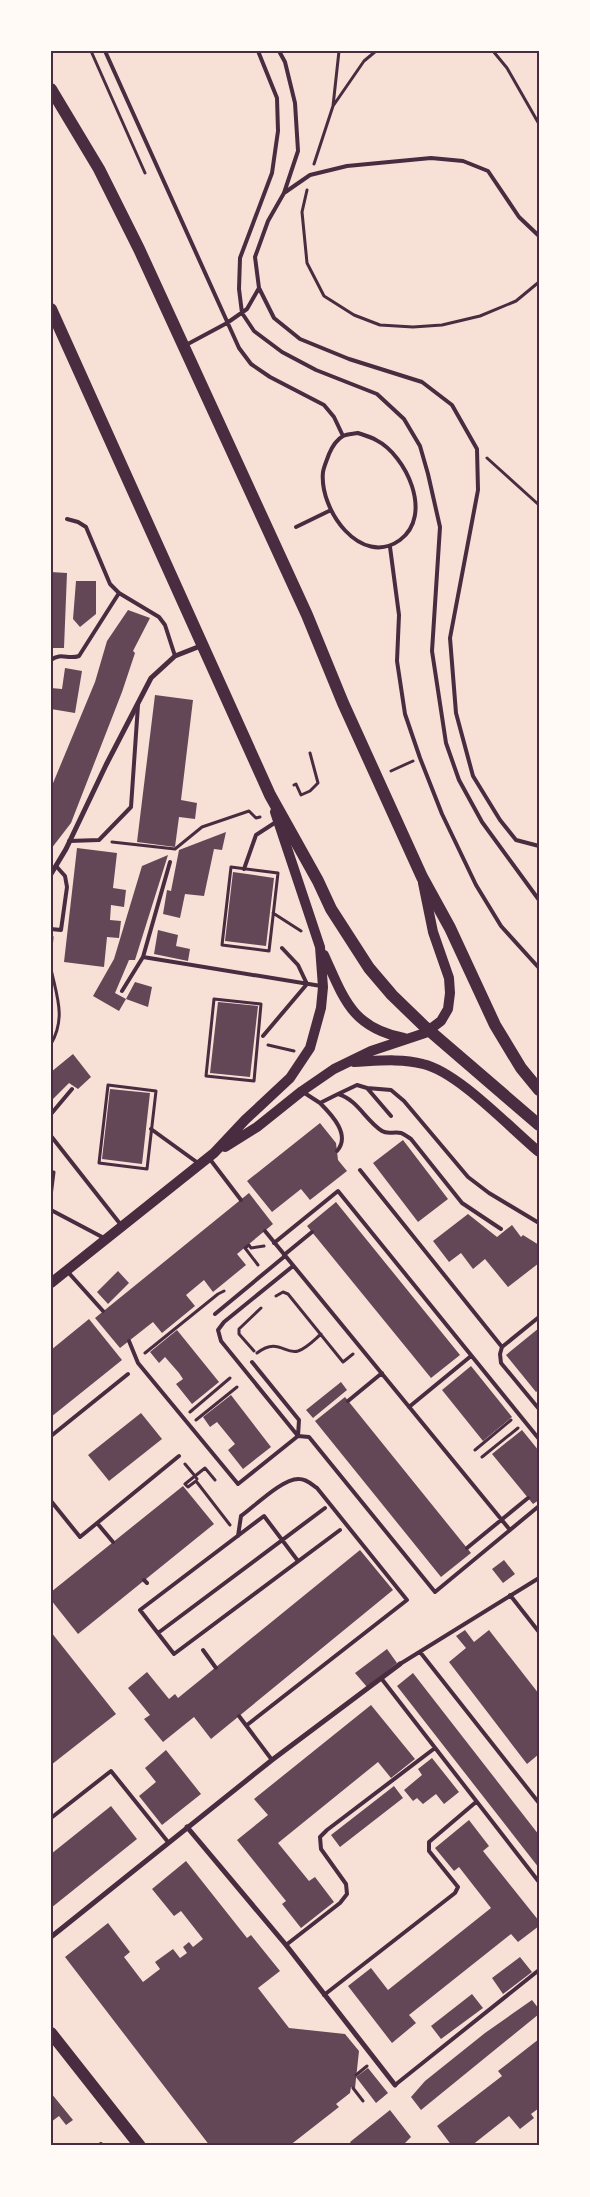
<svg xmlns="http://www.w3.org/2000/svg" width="590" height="2197" font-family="Inter,sans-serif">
  <rect width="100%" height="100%" fill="#f7e1d7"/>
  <path fill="#644757" d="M51 572 67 573 64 648H51Z
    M76 581H96V614L80 627 73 619Z
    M128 610 150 618 133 651 135 653 122 692 71 823 51 849V788L95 682 107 641Z
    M65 668 82 671 75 713 51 709V688L62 689Z
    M155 695 193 700 181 800 197 803 195 819 179 817 175 847 137 842Z
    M226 832 222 850 214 849 204 896 185 894 180 918 163 914 167 890 171 891 179 850Z
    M77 848 117 853 113 888 126 890 124 907 111 905 110 920 121 921 119 938 107 937 104 967 64 962Z
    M168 855 135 960H129L115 993 126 999 135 982 152 987 148 1007 126 999 119 1011 93 996 114 959 142 866Z
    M233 872 274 878 266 946 225 941Z
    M158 930 178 935 176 946 190 949 188 961 154 954Z
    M218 1002 258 1006 250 1077 210 1073Z
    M73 1054 91 1077 78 1089 69 1083 51 1101V1072Z
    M110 1089 150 1093 142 1164 102 1159Z
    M320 1123 336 1143 338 1160 347 1171 310 1200 301 1189 272 1212 247 1181Z
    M403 1140 448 1199 418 1222 373 1163Z
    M249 1193 273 1224 237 1254 246 1265 213 1292 204 1280 186 1295 195 1306 162 1333 153 1322 120 1348 95 1318Z
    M336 1202 460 1355 431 1378 307 1226Z
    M468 1214 497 1237 512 1225 521 1237 523 1235 539 1245V1263L508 1287 485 1259 473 1269 461 1253 449 1262 433 1241Z
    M118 1271 129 1283 108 1304 97 1292Z
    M89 1319 122 1360 51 1417V1350Z
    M539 1328V1390L536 1392 506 1355Z
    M177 1330 219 1382 192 1404 176 1384 183 1379 179 1373 165 1357 159 1363 150 1352Z
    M471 1366 512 1417 483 1441 442 1390Z
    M341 1382 347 1390 313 1418 306 1410Z
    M231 1395 271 1447 243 1469 228 1450 235 1444 217 1422 210 1427 203 1417Z
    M345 1397 471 1553 441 1577 315 1421Z
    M141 1413 162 1439 109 1481 88 1455Z
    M522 1430 539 1451V1500L533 1504 492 1454Z
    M183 1486 214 1524 78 1634 51 1600V1592Z
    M360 1550 393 1590 211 1739 194 1717 163 1742 144 1719 150 1715 128 1688 147 1672 169 1699 175 1694 178 1698Z
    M504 1560 515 1574 503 1583 492 1569Z
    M465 1630 474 1642 489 1630 539 1694V1754L527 1764 449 1662 466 1648 456 1636Z
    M51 1632 116 1714 51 1765Z
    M387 1649 397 1663 367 1687 355 1673Z
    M413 1673 539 1835V1868L397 1686Z
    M371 1705 415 1759 391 1778 378 1762 278 1843 309 1881 315 1877 334 1902 301 1928 282 1904 286 1901 237 1840 268 1815 254 1799Z
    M166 1750 201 1794 162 1825 139 1796 156 1782 145 1768Z
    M432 1758 459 1792 444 1804 436 1794 423 1804 417 1798 413 1801 404 1790 422 1775 418 1769Z
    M394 1786 403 1798 340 1847 331 1835Z
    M111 1806 137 1839 51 1908V1854Z
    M469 1820 489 1846 483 1851 539 1921V1926L518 1942 511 1934 409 2015 416 2023 392 2043 348 1986 371 1968 388 1990 491 1908 459 1867 454 1871 435 1848Z
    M186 1861 247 1938 251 1935 280 1971 258 1988 289 2028 345 2034 359 2051 355 2088 351 2087 350 2093 336 2104 339 2107 289 2146H210L65 1957 108 1923 130 1952 124 1957 143 1982 160 1969 155 1962 173 1949 180 1958 187 1953 183 1947 189 1942 193 1947 203 1939 181 1911 174 1916 152 1889Z
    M520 1957 532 1972 503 1994 492 1978Z
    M472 1994 483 2008 441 2039 431 2026Z
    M532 2000 539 2009V2014L421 2110 411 2097 425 2081 485 2033Z
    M539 2039V2108L531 2114 534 2118 520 2129 509 2116 471 2146H452L437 2126 502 2076 498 2071Z
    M368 2068 388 2093 376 2103 356 2077Z
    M51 2093 73 2120 66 2125 59 2116 51 2122Z
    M390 2110 411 2137 402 2146H353L350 2142Z"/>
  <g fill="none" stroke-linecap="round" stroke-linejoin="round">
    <path stroke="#4a2c40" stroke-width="3" d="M91 51 145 173
      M493 51 507 68 539 124
      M333 106 339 51
      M314 164 333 106 364 61 376 51
      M307 190 302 212 307 263 324 296 354 315 380 325 413 327 442 325 480 316 516 301 539 282
      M487 458 539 505
      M391 771 413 761
      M294 785 296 784 301 795 310 791 318 783 310 753
      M112 842 175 849 202 827 249 811 256 818 260 817
      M231 867 278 873 269 951 222 945Z
      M273 913 301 931
      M51 950 52 937
      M51 969C57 997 66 1018 51 1044
      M214 999 261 1004 254 1081 206 1076Z
      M268 1045 294 1051
      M108 1085 156 1091 147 1169 99 1163Z
      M51 1172H54L51 1196
      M258 1265 245 1248 249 1245 251 1248 264 1246
      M276 1296 283 1292 288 1294 343 1362 353 1354
      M254 1351 239 1334V1329L261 1308
      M145 1353 218 1294 224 1291
      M257 1353C278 1337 285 1355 298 1351 307 1348 314 1340 321 1334
      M190 1412 230 1378
      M196 1420 237 1387
      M475 1450 511 1420
      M482 1457 518 1428
      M185 1464 195 1476 205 1468 215 1480
      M197 1479 195 1476 185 1484 188 1487 196 1481 230 1525
      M356 2075 367 2066
      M353 2088 363 2101"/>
    <path stroke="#4a2c40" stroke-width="4" d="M105 51 239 348 251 364 270 377 324 405 334 417 343 436
      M258 51 277 98 278 131 272 173 240 258 239 289 242 313 254 331 282 352 316 370 377 394 404 419 420 446 428 474 440 527 432 651 446 743 459 780 482 822 539 900
      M279 51 285 62 295 103 298 151 284 193 268 221 255 257 259 288 274 318 300 339 349 359 422 382 452 405 477 449 478 490 450 638 456 713 473 776 500 820 516 840 539 846
      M284 193 310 175 347 166 431 158 463 161 488 171 519 217 539 236
      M186 345 227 323 247 309 259 288
      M358 433C364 435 371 437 376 440 406 455 434 515 400 540 361 568 319 510 323 472 324 466 327 460 329 454 332 447 336 440 343 436 347 434 353 434 358 433Z
      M67 519 78 522 86 527 110 584 119 593 159 617 165 625 175 656
      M296 527 331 510
      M390 547 399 615 397 661 405 714 420 758 442 814 476 885 501 926 539 968
      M51 660C61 652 68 660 79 656L119 593
      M69 841 99 840 131 807 138 705
      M244 869 256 835 276 822
      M51 929 61 930 67 887 65 876 56 866
      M143 957 321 986
      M122 991 143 957 170 862
      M263 1036 307 984 298 965 282 948
      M367 1088 391 1090 404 1101 468 1177 489 1193 539 1223
      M303 1092 320 1103 338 1094C358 1100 365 1120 382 1131 388 1135 394 1131 401 1133 404 1134 408 1137 411 1139L462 1203 501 1229
      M338 1094 357 1085 367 1088 391 1116
      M320 1103C332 1115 351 1135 337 1151
      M51 1114 72 1089
      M151 1129 198 1163
      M51 1136 121 1225
      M209 1158 241 1200
      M360 1170 502 1347 500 1354 501 1363 539 1409
      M51 1210 104 1238
      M265 1231 510 1530
      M274 1243 338 1191 539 1439
      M284 1255 312 1232
      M293 1266 224 1322 218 1330 221 1341 298 1436
      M67 1271 103 1311
      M215 1314 285 1256
      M129 1341 138 1363 238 1484 298 1436 309 1437 435 1592 539 1506
      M502 1347 539 1317
      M252 1362 299 1420 298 1436
      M348 1401 382 1373
      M409 1407 471 1356
      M51 1436 128 1374
      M51 1501 80 1537 179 1456
      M97 1523 113 1542
      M238 1536 241 1516C255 1506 283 1478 299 1479 307 1479 311 1484 317 1488L407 1600 247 1725
      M467 1548 528 1498
      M298 1561 264 1516 140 1610 174 1654 340 1530
      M144 1580 147 1583
      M510 1595 539 1632
      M158 1633 325 1508
      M203 1650 216 1668
      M420 1652 539 1803
      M400 1664 539 1578
      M381 1678 539 1882
      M239 1716 272 1760
      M51 1818 111 1771 168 1842
      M286 1945 340 1903 347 1894 346 1884 321 1849 320 1837 327 1830 435 1748
      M324 1995 455 1893 458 1887 429 1851V1842L476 1802
      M395 2085 539 1970
      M98 2146 101 2144"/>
    <path stroke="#4a2c40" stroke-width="5" d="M51 874 66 849 106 765 151 678 175 656 203 645
      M187 1827 286 1945 395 2085
      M51 1937 272 1760 400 1664"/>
    <path stroke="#4a2c40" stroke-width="10" d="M324 955C344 999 352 1028 404 1038
      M354 1062C377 1061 400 1058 423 1064 458 1072 509 1127 539 1152
      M225 1147 257 1127 302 1091 334 1069 371 1051 425 1033 441 1021 448 1009 450 993 449 978 433 932 423 883
      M51 1283 214 1153 245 1120 290 1078 310 1048 321 1008 323 987 320 947 275 812"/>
    <path stroke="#4a2c40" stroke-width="12" d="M51 89 99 169 139 249 307 615 343 703 422 877 450 928 495 1025 521 1068 539 1090
      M51 309 270 795 318 881 331 909 369 968 392 995 424 1026 539 1125
      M51 2033 140 2146"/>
  </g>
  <rect width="590" height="2197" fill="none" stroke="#fffaf5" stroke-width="105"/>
  <rect x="52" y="52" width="486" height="2092" fill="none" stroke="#4a2c40" stroke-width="2"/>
</svg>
